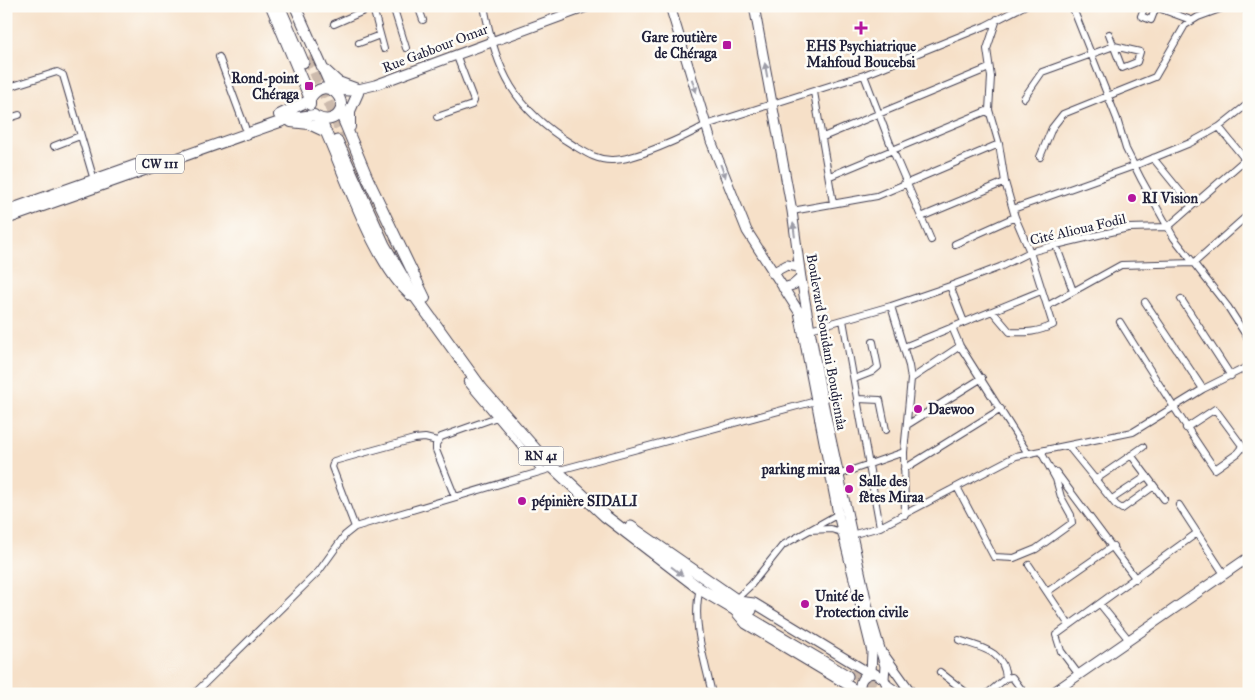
<svg xmlns="http://www.w3.org/2000/svg" width="1255" height="700" font-family="'IM FELL Great Primer',serif">
  <rect width="100%" height="100%" fill="#fdfcf7"/>
  <filter id="ink" filterUnits="userSpaceOnUse"><feTurbulence type="fractalNoise" baseFrequency=".02" numOctaves="2"/><feDisplacementMap in="SourceGraphic" scale="10" xChannelSelector="R" yChannelSelector="G"/><feConvolveMatrix kernelMatrix="1 2 1 2 8 2 1 2 1" color-interpolation-filters="sRGB"/></filter>
  <filter id="wash" filterUnits="userSpaceOnUse"><feTurbulence type="fractalNoise" baseFrequency=".0096" numOctaves="4" result="noise"/><feDisplacementMap in="SourceGraphic" scale="20" xChannelSelector="R" yChannelSelector="G"/><feGaussianBlur stdDeviation="1.12" result="paint"/><feColorMatrix in="noise" values="0 0 0 0 0 0 0 0 0 0 0 0 0 0 0 0 0 1.4 0 .05"/><feComposite in="paint" operator="in"/></filter>
  <g filter="url(#wash)">
    <rect width="100%" height="100%" fill="#f6e0c8"/>
  </g>
  <g filter="url(#ink)">
    <g fill="none" stroke-linecap="round" stroke-linejoin="round">
      <path stroke="#ccbaac" stroke-width="11" stroke-dasharray="11 5.5" stroke-linecap="butt" d="M308 57 343 137
        M851 671 891 694"/>
      <defs>
        <path id="street" d="M375 6 373 8 384 49
          M393 6 406 48
          M418 6 423 20
          M484 6C496 71 514 109 573 145 585 152 596 160 611 160 633 161 687 136 706 125L864 75 985 26 1024 6
          M565 6 568 14
          M1072 6 1117 119 1126 149 1141 179 1174 238 1228 307 1249 340
          M1145 6 1141 16 1151 20 1156 7
          M1153 6 1191 20
          M1242 6 1249 13
          M334 24 375 6
          M359 43 380 35
          M219 57 245 127
          M864 75 893 151 931 240
          M6 88 57 72 63 75 94 180
          M814 92 833 203
          M1024 98 1042 72 1114 46 1140 52 1137 62 1122 68 1109 34
          M437 117 472 105 474 101 456 54
          M6 119 19 115
          M1219 127 1248 163
          M823 137 989 68
          M54 146 80 136
          M1040 157 1052 128 1063 114 1155 77 1185 25 1198 17 1228 6
          M1153 158 1192 206
          M830 176 989 110
          M1013 209 1134 166 1190 143 1219 127 1249 103
          M792 211 877 196 999 144
          M921 217 1005 182
          M955 244 1015 217
          M1056 245 1073 291
          M950 286 964 322
          M1181 299 1231 376
          M1145 302 1203 389
          M891 306 909 366 911 379 904 452 905 515
          M1047 306 1121 265 1194 263 1249 214
          M993 312 1010 332C1027 333 1038 332 1053 325L1030 252 1015 217 1005 182 999 144 989 110 991 77 987 49 997 19
          M843 320 880 527
          M1120 322C1151 372 1182 421 1215 469L1238 453 1243 447 1215 409 1186 428
          M952 327 960 346 1027 452
          M810 329 891 306 950 286 1000 267 1030 252 1056 245 1128 228 1168 227 1249 156
          M904 347 1041 291
          M854 379 872 372 878 367 873 342
          M911 379 960 346
          M467 382 542 471
          M858 399 880 400 886 430
          M907 425 982 378
          M1069 447 1116 505 1122 509 1154 486
          M1131 455 1164 499
          M563 469 816 401
          M904 469 1001 409
          M1056 472 1136 579
          M838 475 904 452
          M1095 480 1143 447
          M957 487 994 557 1014 558 1036 549 1072 523 1071 515 1061 497 1056 479 1041 452
          M455 497 436 450V444L441 437 497 417
          M1112 499 1147 476
          M1179 505 1224 574
          M355 527 332 467 334 461 414 439 425 438 437 441
          M809 530 831 529 851 535 880 527 1016 456 1133 432 1203 389 1249 366
          M1029 565 1069 625
          M700 589C691 621 705 661 712 694
          M1047 592 1113 546
          M735 600 751 585 783 545 840 513
          M1100 604 1129 640
          M959 640C981 648 1004 650 1006 678
          M940 672 968 694
          M1079 675 1061 651 1056 635 1197 533
          M194 694 319 571 345 535 355 527 553 468
          M987 694 1006 678 1012 677 1025 694"/>
        <path id="secondary" d="M670 6 711 141 747 231 799 312 838 514 872 652 871 673
          M754 6 792 211 801 278 822 398 868 608 885 666 884 679
          M333 90 350 91 375 85 589 6
          M772 273 787 265 799 267
          M783 288 793 285 801 278
          M738 601 754 603 869 673
          M735 611 746 624 861 693
          M884 655 912 694
          M887 685 900 694
          M862 694C857 683 862 674 874 673L884 679 887 685 884 694
          M1051 694 1249 557"/>
        <path id="primary" d="M271 6 310 99V105
          M295 6 332 89
          M326 71 338 82 357 89
          M310 99C325 72 354 103 335 117 329 121 323 120 317 117
          M340 112 368 179 425 298
          M279 115 310 100
          M320 119C342 165 374 266 412 296
          M291 122 309 124 326 132
          M350 127V111L358 93
          M6 211 136 165
          M6 219 291 118 314 115"/>
        <path id="highway" d="M279 6 303 62
          M337 141 384 245 409 288 482 389 543 458 605 516 700 589 847 676
          M631 527 751 610"/>
      </defs>
      <use href="#street" stroke="#423e50" stroke-width="8"/>
      <use href="#secondary" stroke="#423e50" stroke-width="11"/>
      <use href="#primary" stroke="#423e50" stroke-width="12"/>
      <use href="#highway" stroke="#423e50" stroke-width="13"/>
      <use href="#street" stroke="#fff" stroke-width="6"/>
      <use href="#secondary" stroke="#fff" stroke-width="9"/>
      <use href="#primary" stroke="#fff" stroke-width="10"/>
      <use href="#highway" stroke="#fff" stroke-width="11"/>
    </g>
    <defs><path id="oneway-solid" d="M-6-.8H1V-3.2L6.5 0L1 3.2V.8H-6Z" transform="scale(1.25)"/></defs>
    <g fill="#9c9ca7">
      <use href="#oneway-solid" transform="translate(766 70) rotate(-100)"/>
      <use href="#oneway-solid" transform="translate(694 86) rotate(73)"/>
      <use href="#oneway-solid" transform="translate(723 171) rotate(69)"/>
      <use href="#oneway-solid" transform="translate(794 230) rotate(-97)"/>
      <use href="#oneway-solid" transform="translate(677 571) rotate(37)"/>
    </g>
  </g>
  <g fill="#b5179e" stroke="#fdfcf7" stroke-width="2">
    <path d="M858.5 20.5h5v5h5v5h-5v5h-5v-5h-5v-5h5z"/>
    <rect x="722" y="40" width="10" height="10" rx="2.5"/>
    <rect x="304" y="81" width="10" height="10" rx="2.5"/>
    <circle cx="1132" cy="198" r="5"/>
    <circle cx="918" cy="409" r="5"/>
    <circle cx="850" cy="469" r="5"/>
    <circle cx="849" cy="489" r="5"/>
    <circle cx="522" cy="501" r="5"/>
    <circle cx="805" cy="604" r="5"/>
  </g>
  <g text-anchor="middle" stroke-width="5" stroke-linejoin="round" paint-order="stroke">
    <g fill="#fdfcf7" stroke="#646373" stroke-width="1">
      <rect x="136" y="154.5" width="48" height="19" rx="4"/>
      <rect x="518.5" y="446.5" width="45" height="19" rx="4"/>
    </g>
    <g font-size="12" font-weight="bold" fill="#22223b">
      <text x="160" y="168">CW 111</text>
      <text x="541" y="460">RN 41</text>
    </g>
    <g font-size="14" font-weight="bold" fill="#22223b" stroke="#fdfcf7" text-anchor="start">
      <text x="717" y="42" text-anchor="end">Gare routière<tspan x="717" dy="16">de Chéraga</tspan></text>
      <text x="861" y="51" text-anchor="middle">EHS Psychiatrique<tspan x="861" dy="16">Mahfoud Boucebsi</tspan></text>
      <text x="299" y="83" text-anchor="end">Rond-point<tspan x="299" dy="16">Chéraga</tspan></text>
      <text x="1142" y="203">RI Vision</text>
      <text x="928" y="414">Daewoo</text>
      <text x="840" y="474" text-anchor="end">parking miraa</text>
      <text x="859" y="486">Salle des<tspan x="859" dy="16">fêtes Miraa</tspan></text>
      <text x="532" y="506">pépinière SIDALI</text>
      <text x="815" y="601">Unité de<tspan x="815" dy="16">Protection civile</tspan></text>
    </g>
    <g font-size="14" fill="#22223b" stroke="#fdfcf7">
      <text transform="translate(435 48) rotate(-21)" y="5">Rue Gabbour Omar</text>
      <text transform="translate(1078 229) rotate(-13)" y="5">Cité Alioua Fodil</text>
      <text transform="translate(827 342) rotate(80)" y="5">Boulevard Souidani Boudjemâa</text>
    </g>
  </g>
  <rect width="1255" height="700" fill="none" stroke="#fdfcf7" stroke-width="25"/>
</svg>
